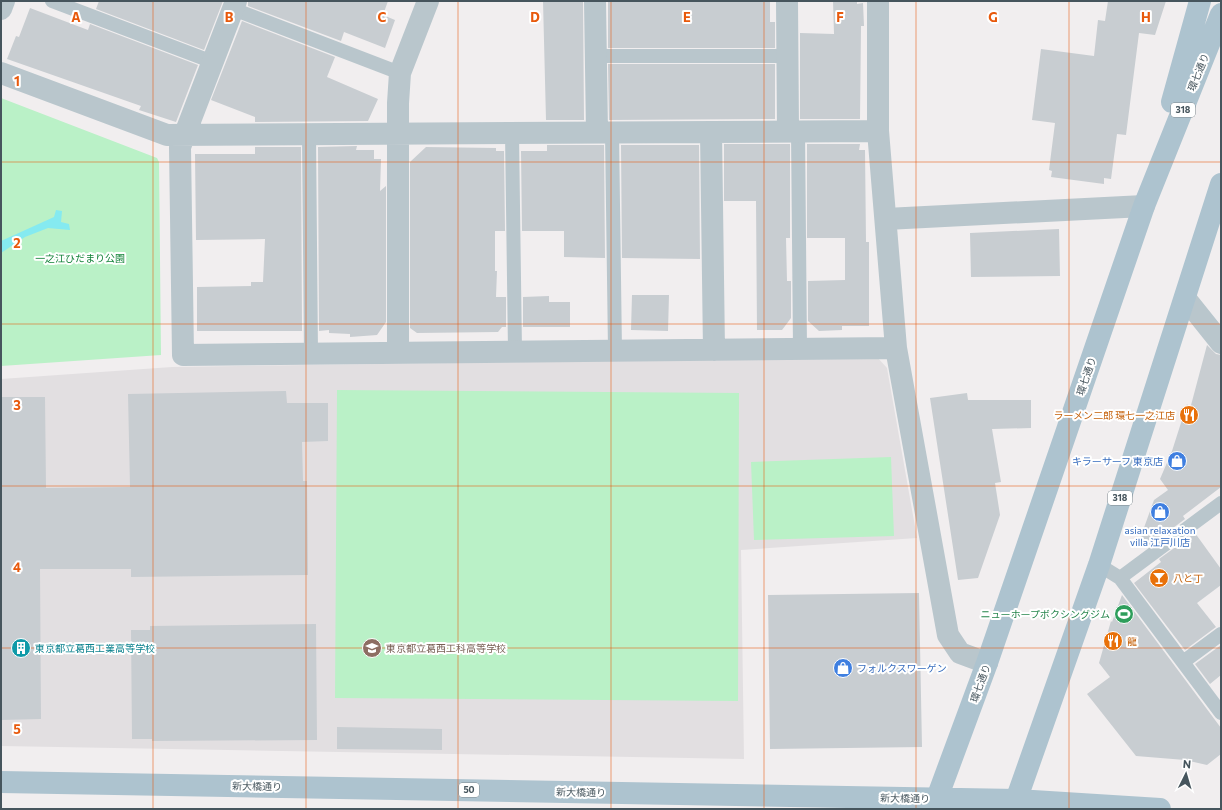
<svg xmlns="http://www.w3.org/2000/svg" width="1222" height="810" font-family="Commissioner,'Noto Sans JP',sans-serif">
  <rect width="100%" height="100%" fill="#f1eeef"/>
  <path fill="#e2dfe1" d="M877 357 887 368 917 538 741 550 744 759 1 746V379L172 367Z"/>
  <path fill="#baf1c7" d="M1 98 157 158 159 162 161 355 1 366Z
    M337 390 739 393 738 701 335 698Z
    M891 457 894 536 754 540 751 462Z"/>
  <path fill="#85eaf0" d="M56 210 62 211 61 222 69 224 70 230 48 228 25 237 1 253V241L54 217Z"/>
  <path fill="#c8cdd1" d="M99 1H223L204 50 96 9Z
    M248 1H388L383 15 395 20 385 48 344 32 341 41 248 6Z
    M543 1H583L584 120H546Z
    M608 1H770V22H775V48H608Z
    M833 1H857V4L863 3 864 26H861L860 119H800V33L834 34Z
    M1108 1H1166L1155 35 1139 33 1126 135 1117 134 1111 179 1104 178V184L1051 177 1052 171 1049 170 1055 123 1032 120 1041 49 1094 56 1098 20 1105 21Z
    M30 8 88 30 90 24 198 65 176 122 139 110 141 106 7 59 16 36 19 37Z
    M242 21 335 57 327 77 378 99 368 121 255 122V117L211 100Z
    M608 64H775V119L609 120Z
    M724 144H790V238H786L787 281H791V318L782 330H757L756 201H724Z
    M807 144H860L859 150H865L866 242H869V326H842V330L819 331 808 321V281L845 280V238H807Z
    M547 145H604L605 258 564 257V231H522L521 151H547Z
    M621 145H699L700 259 622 258Z
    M357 146 356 150H374V159H381L380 191 386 186V322L377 335 350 337V334L329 333V330L319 331 318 147Z
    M255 147H301L302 331H197V287L251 286V282H263L265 239 196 240 195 154H255Z
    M426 147 496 148V151H504L505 231H495V271H497L496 297H506V327H502L498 332 417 333 410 328V162Z
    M1059 229 1060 276 971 277 970 233Z
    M632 295H669L668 331 631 330Z
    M549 296V302H570V327H523V297Z
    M1207 345 1216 354 1221 355V487L1183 516 1185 519 1149 546 1141 536 1154 500 1168 490 1160 479 1172 451 1187 404 1190 409Z
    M286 391 287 403H328V441L302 442 303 481H307L308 575 131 577V569H40L41 719 1 720V397H45L46 488 130 487 128 394Z
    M967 393 968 400H1031V428L992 429 1001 482 995 483 1000 515 978 578 958 580 930 398Z
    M1195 533 1221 569V585L1197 603 1216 627 1185 650 1134 583 1161 562 1159 559Z
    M919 593 922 747 770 749 768 595Z
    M1122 595 1221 728V754L1207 765 1185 760 1136 756 1087 694 1110 677 1099 663 1111 621 1112 622Z
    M316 624 317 740 152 741V739H132L131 630H150V626Z
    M1221 645V675L1210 684 1195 664Z
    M337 727 442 729V750L337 749Z"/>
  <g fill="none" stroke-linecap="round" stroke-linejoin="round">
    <path stroke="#b9c6cc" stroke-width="14" d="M52 1 213 62
      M233 9 400 73
      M596 56H787
      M798 131 800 348
      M612 132 615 351
      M512 133 515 351
      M309 134 311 354
      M1099 565 1120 578 1221 713
      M1120 578 1221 503
      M1183 662 1221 634"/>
    <path stroke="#b9c6cc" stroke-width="22" d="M236 1 180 147 183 355 896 348
      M595 1 597 132
      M787 1 788 131
      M878 1V131L896 348 948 635 960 653 987 663
      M1 9 4 1
      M1 73 167 135 878 131
      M711 132 714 350
      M886 219 1144 206
      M1185 298 1221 343
      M398 352V103L400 73 428 1"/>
    <path stroke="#adc3cf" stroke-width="22" d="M1172 102 1200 1
      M1 782 1017 800 1160 809
      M933 809 987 663 1144 206 1221 14
      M1013 809 1099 565 1221 184"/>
  </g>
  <path fill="none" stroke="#e8590c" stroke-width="1" stroke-opacity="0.55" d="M153 1V809M306 1V809M458 1V809M611 1V809M764 1V809M916 1V809M1069 1V809M1 162H1221M1 324H1221M1 486H1221M1 648H1221"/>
  <defs>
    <symbol id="restaurant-disc" viewBox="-11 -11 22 22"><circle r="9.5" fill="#e8710a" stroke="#fff"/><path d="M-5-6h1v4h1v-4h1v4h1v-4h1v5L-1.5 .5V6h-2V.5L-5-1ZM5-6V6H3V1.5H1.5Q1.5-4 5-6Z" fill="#fff"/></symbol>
    <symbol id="shop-disc" viewBox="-11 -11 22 22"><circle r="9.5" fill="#3f7fe0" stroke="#fff"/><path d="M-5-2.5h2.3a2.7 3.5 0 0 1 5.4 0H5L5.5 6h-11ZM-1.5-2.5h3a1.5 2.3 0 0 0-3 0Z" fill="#fff"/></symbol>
    <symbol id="bar-disc" viewBox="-11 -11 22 22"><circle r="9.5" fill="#e8710a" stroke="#fff"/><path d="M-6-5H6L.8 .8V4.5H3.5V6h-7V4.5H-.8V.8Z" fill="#fff"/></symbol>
    <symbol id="stadium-disc" viewBox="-11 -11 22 22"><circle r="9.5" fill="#2e9e5b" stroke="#fff"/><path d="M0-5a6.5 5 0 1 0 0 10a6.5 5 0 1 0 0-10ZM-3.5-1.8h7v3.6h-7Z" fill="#fff"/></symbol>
    <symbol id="building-disc" viewBox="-11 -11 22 22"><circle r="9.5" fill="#0f9aa8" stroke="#fff"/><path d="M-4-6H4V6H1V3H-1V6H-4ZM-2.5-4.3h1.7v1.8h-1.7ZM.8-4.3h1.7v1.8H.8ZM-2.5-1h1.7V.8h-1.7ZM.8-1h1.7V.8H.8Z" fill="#fff"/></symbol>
    <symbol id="school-disc" viewBox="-11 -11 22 22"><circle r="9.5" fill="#8d6e63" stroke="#fff"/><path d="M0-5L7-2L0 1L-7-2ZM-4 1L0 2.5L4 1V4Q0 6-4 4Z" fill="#fff"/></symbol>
  </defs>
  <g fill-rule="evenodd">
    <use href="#restaurant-disc" x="1178" y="404" width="22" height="22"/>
    <use href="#shop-disc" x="1166" y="450" width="22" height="22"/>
    <use href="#shop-disc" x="1149" y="501" width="22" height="22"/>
    <use href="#bar-disc" x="1148" y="567" width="22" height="22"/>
    <use href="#stadium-disc" x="1113" y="603" width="22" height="22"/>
    <use href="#restaurant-disc" x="1102" y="630" width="22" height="22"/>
    <use href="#building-disc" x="10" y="637" width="22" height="22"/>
    <use href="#school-disc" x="361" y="637" width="22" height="22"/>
    <use href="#shop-disc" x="832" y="657" width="22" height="22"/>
  </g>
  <g text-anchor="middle" stroke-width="4" stroke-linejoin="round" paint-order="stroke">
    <g fill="#fff" stroke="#7e888e" stroke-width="1">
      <rect x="1171" y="103" width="24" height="14" rx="3"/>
      <rect x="1108" y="491" width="24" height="14" rx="3"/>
      <rect x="459" y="783" width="20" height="14" rx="3"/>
    </g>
    <g font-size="9" font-weight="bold" fill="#46555d">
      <text x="1183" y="113">318</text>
      <text x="1120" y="501">318</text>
      <text x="469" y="793">50</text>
    </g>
    <g font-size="10" fill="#46555d" stroke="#fff">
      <text transform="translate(1198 72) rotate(-68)" y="4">環七通り</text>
      <text transform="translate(1086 376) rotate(-71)" y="4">環七通り</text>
      <text transform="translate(980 683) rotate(-70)" y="4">環七通り</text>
      <text transform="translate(257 786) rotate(1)" y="4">新大橋通り</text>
      <text transform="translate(581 792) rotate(1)" y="4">新大橋通り</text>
      <text transform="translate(905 798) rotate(1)" y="4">新大橋通り</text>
    </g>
    <g font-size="10" fill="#138239" stroke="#fff">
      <text x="80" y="262">一之江ひだまり公園</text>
    </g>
    <g font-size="10" fill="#c56008" stroke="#fff" text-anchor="start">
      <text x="1175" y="419" text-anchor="end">ラーメン二郎 環七一之江店</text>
      <text x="1173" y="582">八と丁</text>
      <text x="1127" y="645">龍</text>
    </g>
    <g font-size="10" fill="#366cbe" stroke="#fff" text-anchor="end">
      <text x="1163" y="465">キラーサーフ 東京店</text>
      <text x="1160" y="534" text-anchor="middle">asian relaxation<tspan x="1160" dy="12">villa 江戸川店</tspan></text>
      <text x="857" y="672" text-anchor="start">フォルクスワーゲン</text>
    </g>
    <g font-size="10" fill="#27864d" stroke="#fff" text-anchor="end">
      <text x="1110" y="618">ニューホープボクシングジム</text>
    </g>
    <g font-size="10" fill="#0d838f" stroke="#fff" text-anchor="start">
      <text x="35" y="652">東京都立葛西工業高等学校</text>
    </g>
    <g font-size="10" fill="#785e54" stroke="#fff" text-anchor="start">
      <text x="386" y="652">東京都立葛西工科高等学校</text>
    </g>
  </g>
  <g font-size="13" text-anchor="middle" font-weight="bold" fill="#e8590c" stroke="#fff" stroke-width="4" stroke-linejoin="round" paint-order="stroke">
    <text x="76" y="22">A</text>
    <text x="229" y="22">B</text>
    <text x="382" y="22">C</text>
    <text x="535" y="22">D</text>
    <text x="687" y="22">E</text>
    <text x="840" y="22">F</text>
    <text x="993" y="22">G</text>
    <text x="1146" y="22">H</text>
    <text x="17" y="86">1</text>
    <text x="17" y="248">2</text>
    <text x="17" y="410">3</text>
    <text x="17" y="572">4</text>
    <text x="17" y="734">5</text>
  </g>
  <rect width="1222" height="810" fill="none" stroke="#46555d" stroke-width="4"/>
  <g transform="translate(1186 774) rotate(5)" stroke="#ffffff" stroke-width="3" paint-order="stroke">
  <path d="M0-3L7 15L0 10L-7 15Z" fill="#46555d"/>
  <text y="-6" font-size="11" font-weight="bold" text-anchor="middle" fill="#46555d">N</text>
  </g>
</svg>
